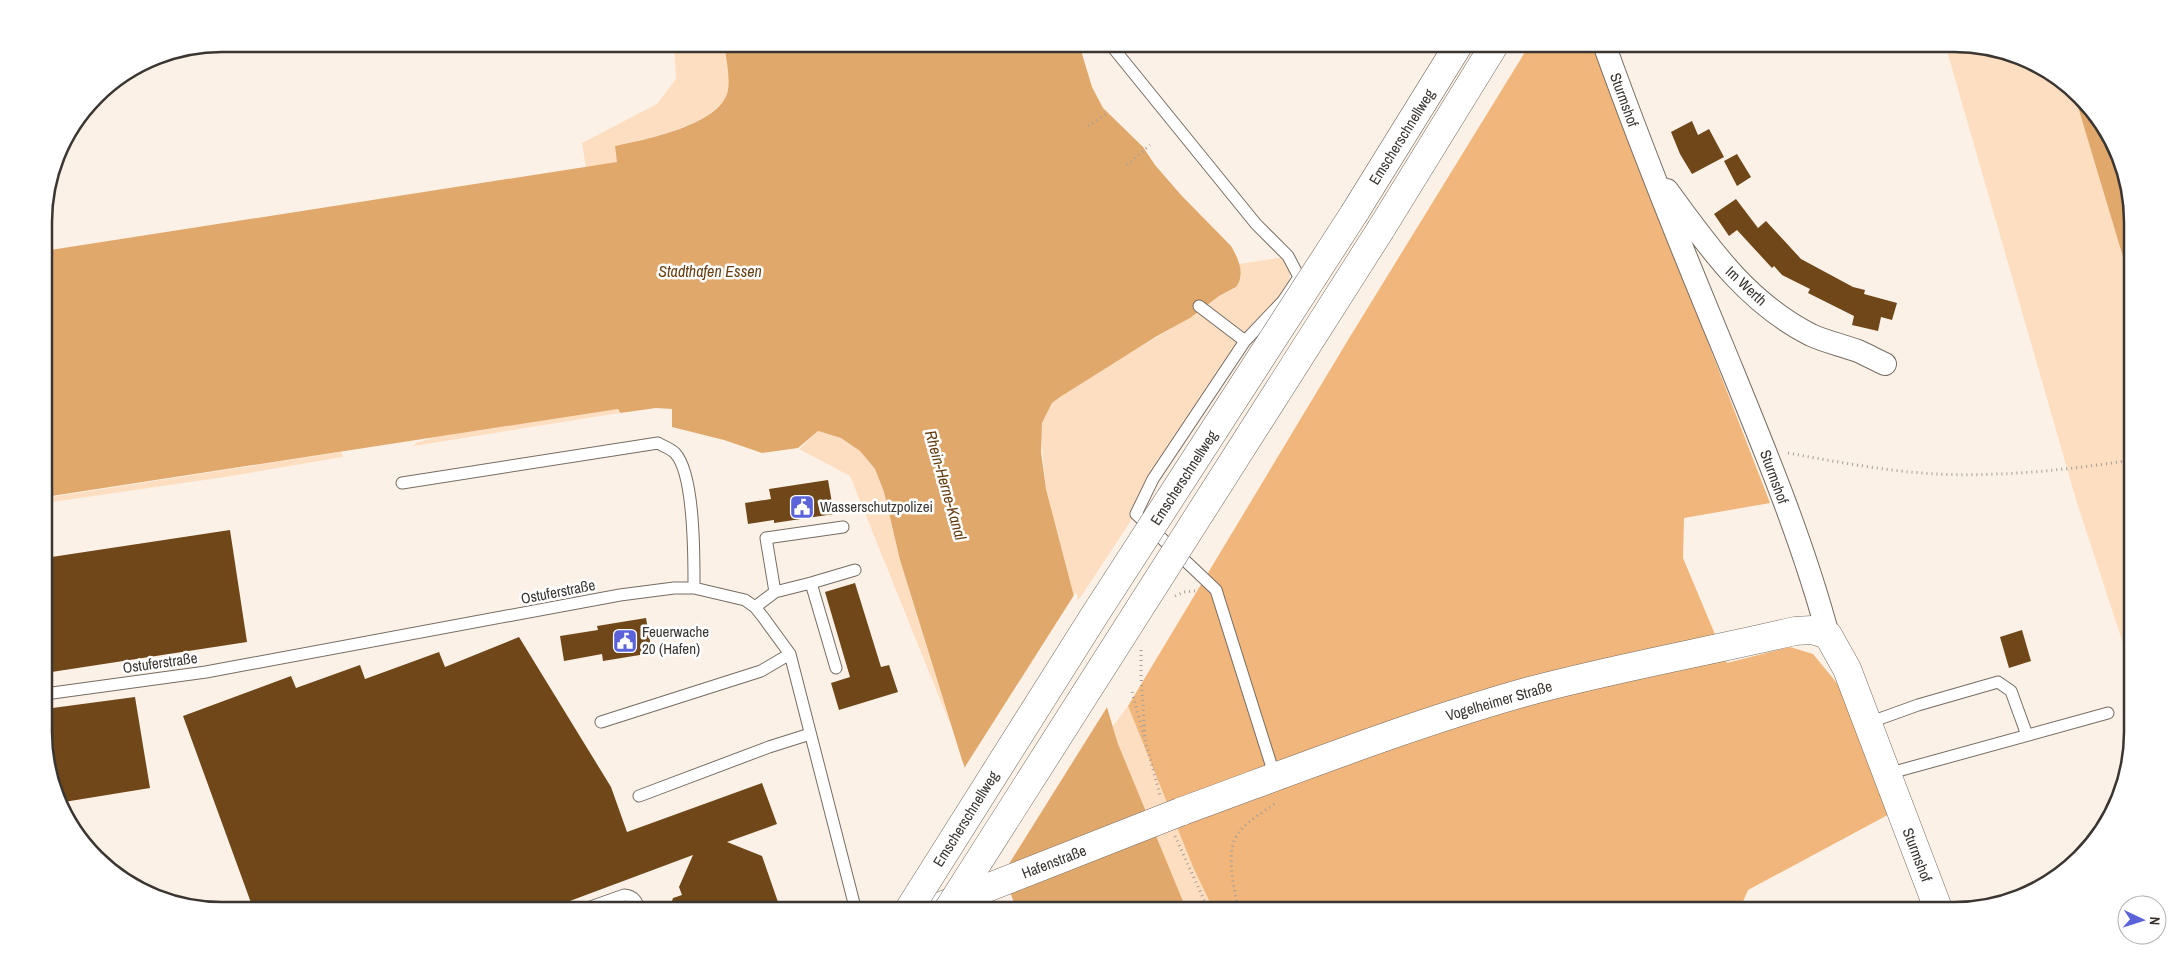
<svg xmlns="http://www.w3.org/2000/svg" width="2177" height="955" font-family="'Archivo Narrow',sans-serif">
  <rect width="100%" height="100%" fill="#fcf1e6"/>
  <path fill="#fddec1" d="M674 44H724C726 58 730 75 728 90 722 124 643 140 615 146L618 162 586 168 582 143 657 104 676 79Z
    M1945 44H1955L2023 57 2075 97 2132 287 2133 674 2077 503Z
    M1292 256 1289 281 1076 604 1046 489 1041 437 1042 423 1052 403 1077 384 1191 317 1219 296 1235 288 1241 277 1239 264Z
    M617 409 619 413 414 446 416 443 436 437Z
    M818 431 841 438 860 451 875 469 884 492 900 560 952 729 850 476 799 449Z
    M341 452 343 457 225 477 45 503V498Z
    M1128 706 1193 867 1214 911H1187C1162 852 1129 788 1113 726Z"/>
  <path fill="#f1b67b" d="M1530 44H1593L1770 503 1684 518 1683 558 1727 663 1790 647 1813 654 1836 682 1860 723 1895 811 1748 890 1739 911H1214L1193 867 1128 706 1348 340Z"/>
  <path fill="#e1a86c" d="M724 44H1079L1092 87 1103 108 1143 147 1155 165 1181 195 1231 246C1238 258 1246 274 1236 287L1219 296 1190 318 1157 336 1060 397 1052 403 1042 423 1041 452 1046 489 1076 604 1118 744 1187 911H1017L962 760 900 560 884 492 875 469 860 451 841 438 818 431 798 448 762 453 724 440 672 427V409L656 408 620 413 618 409 45 497 44 251 617 162 615 146C643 140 722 125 728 90 730 75 726 58 724 44Z
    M2075 97 2096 114 2132 199V287Z"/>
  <path fill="#fcf1e6" d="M1076 592 1109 704 1002 875 963 770Z"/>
  <path fill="#6f4719" d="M1692 121 1698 135 1709 129 1724 157 1692 174 1680 154 1671 132Z
    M1737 154 1751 177 1737 186 1724 161Z
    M1736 199 1758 228 1766 221 1801 259 1853 287 1865 290 1864 294 1897 303 1892 320 1881 317 1878 331 1852 325 1854 316 1808 293 1810 289 1782 275 1774 266 1772 268 1737 230 1729 236 1714 214Z
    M828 480 834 514 774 523V520L748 524 745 503 771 499 769 489Z
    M230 530 247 642 45 673V558Z
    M855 583 881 667 889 665 898 692 839 710 831 683 850 677 825 592Z
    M646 618 652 653 603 661 602 654 564 661 560 636 598 630 597 626Z
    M2022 630 2031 661 2009 668 2000 637Z
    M519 637 611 787 627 832 762 783 777 824 727 842 762 856 778 902 774 910 669 911 673 898 682 895 679 887 693 855 543 911H254L183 716 291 676 296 688 360 665 365 679 439 652 445 667Z
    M135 697 150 788 64 802 45 756V709Z"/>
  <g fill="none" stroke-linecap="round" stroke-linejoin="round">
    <defs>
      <path id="service" d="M1110 44 1256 224 1288 256 1299 277 1283 301 1245 341 1153 479 1136 514 1216 590 1275 777
        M1199 306 1245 341
        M402 483 658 443C663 446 671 449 675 453 695 474 694 559 694 588
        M775 592 766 538 843 527
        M755 607 775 592 811 583
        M836 668 811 583 855 570
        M45 694 206 672 620 595 674 588H694L745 600 755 607 763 617 790 654 856 911
        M601 722 761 671 790 654
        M1868 723 1918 705 1998 682 2011 691 2027 735
        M1887 774 2108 713
        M639 796 769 747 810 734
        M579 911 624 895C635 896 637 902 640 911"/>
      <path id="minor" d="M1604 44C1641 147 1682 249 1724 350 1762 443 1802 538 1828 635
        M1667 190C1708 246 1746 302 1811 335 1826 342 1842 345 1858 351 1867 355 1876 360 1885 364"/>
      <path id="tertiary" d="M1180 812C1295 770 1409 725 1526 692 1615 668 1706 652 1795 631L1812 630 1828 635 1847 669 1939 911
        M928 911 969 895"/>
      <path id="motorway" d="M1355 212 1459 44
        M1381 229 1495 44"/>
    </defs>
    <use href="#service" stroke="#766c63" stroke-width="13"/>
    <use href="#minor" stroke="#766c63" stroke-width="24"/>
    <use href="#tertiary" stroke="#766c63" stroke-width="29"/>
    <use href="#motorway" stroke="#766c63" stroke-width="29"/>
    <path stroke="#a69e96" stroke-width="3" stroke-dasharray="1 4" stroke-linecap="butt" d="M1088 126 1108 113
      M1127 165 1150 145
      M1788 453C1837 462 1886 471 1935 474 2001 477 2067 470 2132 460
      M1175 596 1184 592 1195 591
      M1141 650V676L1145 736
      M1132 692 1160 795
      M1175 836 1209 911
      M1238 911C1235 887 1223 851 1240 831 1249 820 1265 811 1277 802"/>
    <use href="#service" stroke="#fff" stroke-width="11"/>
    <use href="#minor" stroke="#fff" stroke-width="22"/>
    <use href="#tertiary" stroke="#fff" stroke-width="28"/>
    <use href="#motorway" stroke="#fff" stroke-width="28"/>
    <defs>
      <path id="tertiary-bridge" d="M969 895 1180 812"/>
      <path id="motorway-bridge" d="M908 911 1094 616 1355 212
        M947 911 1381 229"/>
    </defs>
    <use href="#tertiary-bridge" stroke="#766c63" stroke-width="29" stroke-linecap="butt"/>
    <use href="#motorway-bridge" stroke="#766c63" stroke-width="29" stroke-linecap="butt"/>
    <use href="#tertiary-bridge" stroke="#fff" stroke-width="28"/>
    <use href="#motorway-bridge" stroke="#fff" stroke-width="28"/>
  </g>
  <defs>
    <symbol id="civic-square" viewBox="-11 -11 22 22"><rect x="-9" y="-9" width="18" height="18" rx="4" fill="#5b63db" stroke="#fff"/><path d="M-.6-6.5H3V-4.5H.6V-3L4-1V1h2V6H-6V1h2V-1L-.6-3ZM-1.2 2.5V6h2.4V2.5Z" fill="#fff"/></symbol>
  </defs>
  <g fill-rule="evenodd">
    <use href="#civic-square" x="788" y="493" width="28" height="28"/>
    <use href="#civic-square" x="611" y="627" width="28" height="28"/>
  </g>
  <g text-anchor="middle" stroke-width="5" stroke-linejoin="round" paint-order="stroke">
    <g font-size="15" fill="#3b3632" stroke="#fff">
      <text transform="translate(1624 100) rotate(70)" y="5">Sturmshof</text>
      <text transform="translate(1402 137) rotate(-58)" y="5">Emscherschnellweg</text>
      <text transform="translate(1746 286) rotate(43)" y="5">Im Werth</text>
      <text transform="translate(1774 477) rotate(70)" y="5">Sturmshof</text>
      <text transform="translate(1184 478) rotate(-57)" y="5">Emscherschnellweg</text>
      <text transform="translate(558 592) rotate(-11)" y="5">Ostuferstraße</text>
      <text transform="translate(160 663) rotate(-8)" y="5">Ostuferstraße</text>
      <text transform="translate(1499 701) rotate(-16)" y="5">Vogelheimer Straße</text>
      <text transform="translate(966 819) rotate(-58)" y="5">Emscherschnellweg</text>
      <text transform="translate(1917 855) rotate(69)" y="5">Sturmshof</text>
      <text transform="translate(1054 862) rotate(-21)" y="5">Hafenstraße</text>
    </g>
    <g font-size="15" fill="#3b3632" stroke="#fff" text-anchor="start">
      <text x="820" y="512">Wasserschutzpolizei</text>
      <text x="642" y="637">Feuerwache<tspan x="642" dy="17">20 (Hafen)</tspan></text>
    </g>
    <g font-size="16" font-style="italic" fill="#663f12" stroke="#fff">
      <text x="710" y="277">Stadthafen Essen</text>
      <text transform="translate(946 485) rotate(74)" y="6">Rhein-Herne-Kanal</text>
    </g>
  </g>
  <path d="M0 0H2177V955H0ZM222 52H1954A170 170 0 0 1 2124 222V732A170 170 0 0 1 1954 902H222A170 170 0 0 1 52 732V222A170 170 0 0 1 222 52Z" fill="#fff" fill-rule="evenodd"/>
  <path fill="none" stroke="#3b3632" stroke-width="2.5" d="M222 52H1954A170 170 0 0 1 2124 222V732A170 170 0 0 1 1954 902H222A170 170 0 0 1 52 732V222A170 170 0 0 1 222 52Z"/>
  <g transform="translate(2142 920) rotate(94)"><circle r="24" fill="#ffffff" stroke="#b1afad"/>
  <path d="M0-4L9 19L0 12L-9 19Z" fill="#5b63db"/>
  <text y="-8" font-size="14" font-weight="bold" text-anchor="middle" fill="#3b3632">N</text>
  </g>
</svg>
